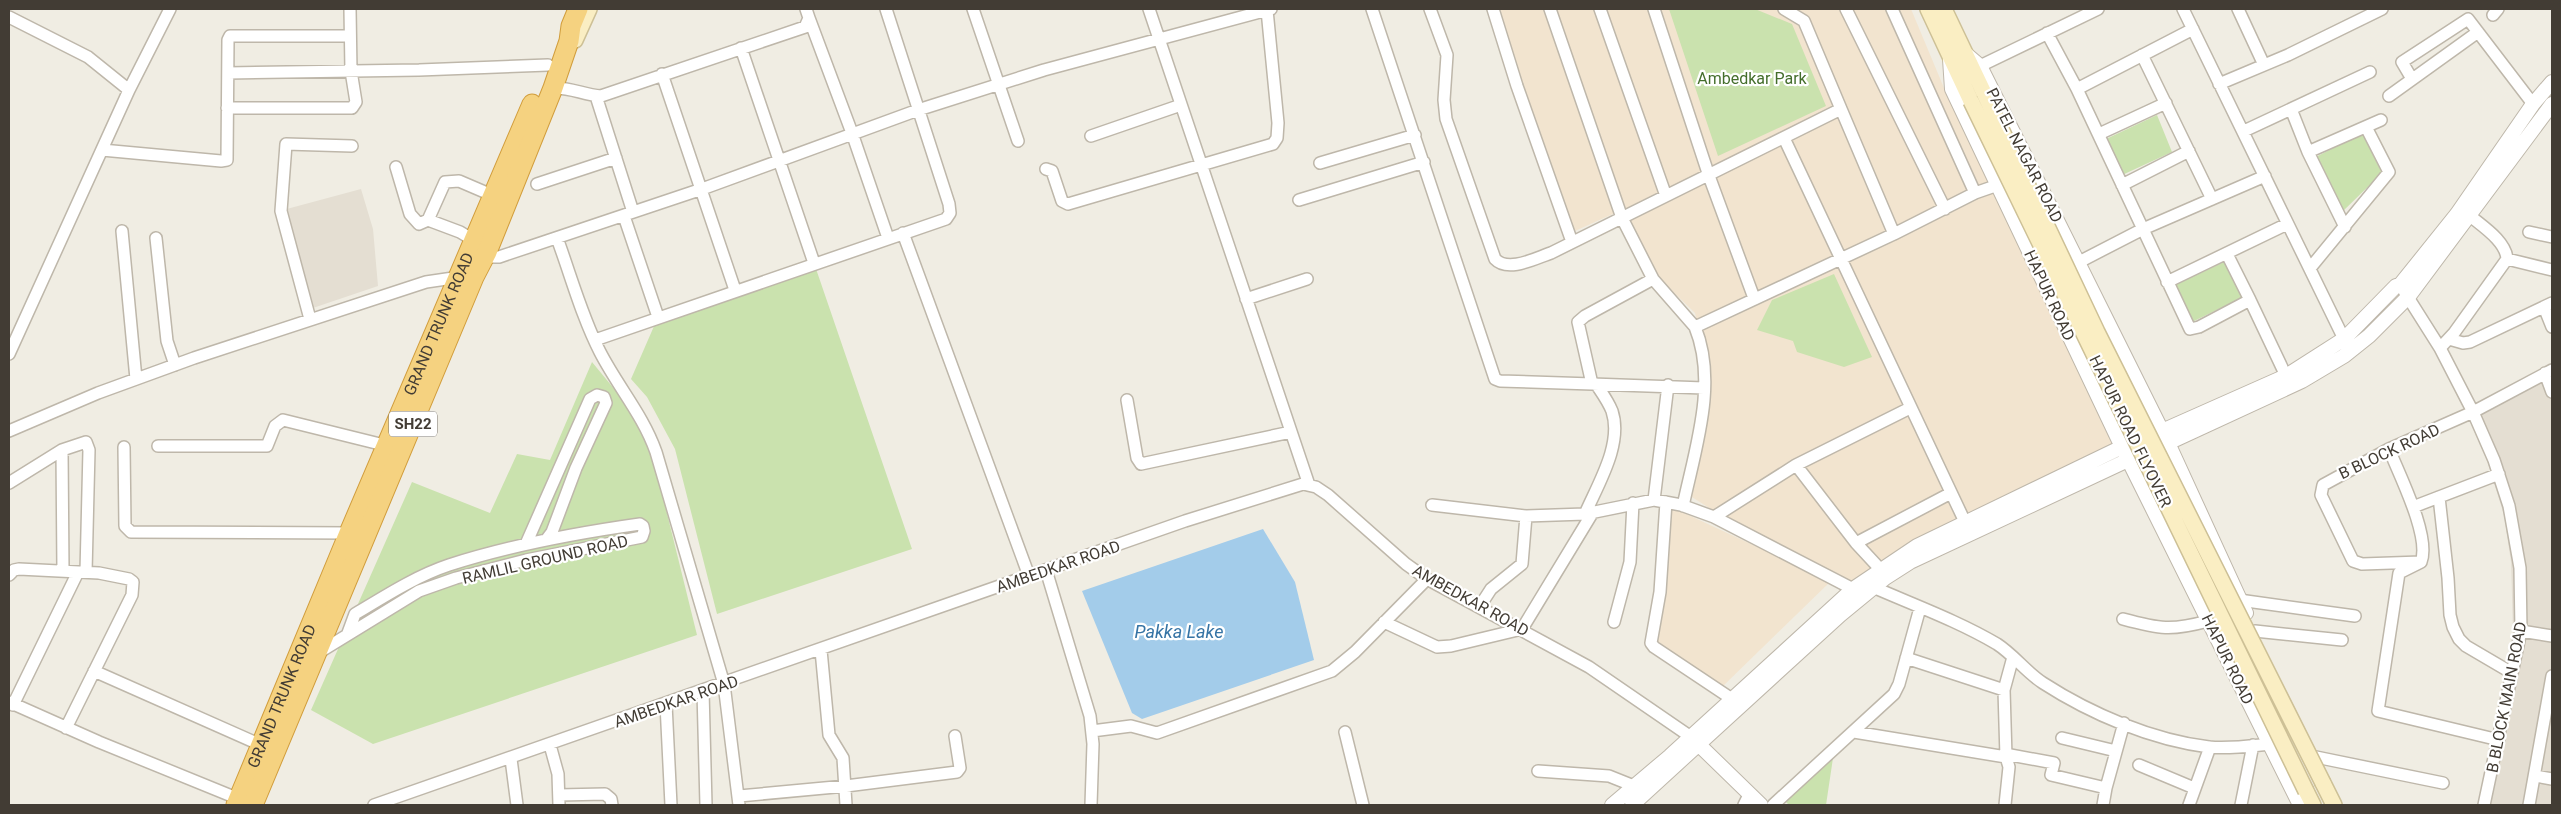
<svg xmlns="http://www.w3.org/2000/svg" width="2561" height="814" font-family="Roboto,sans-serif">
  <rect width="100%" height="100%" fill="#f0ede3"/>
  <path fill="#e4ded2" d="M361 189 373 229 378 286 310 309 283 210Z
    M2552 373V805H2479L2513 631 2511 562 2504 515 2486 457 2467 414Z"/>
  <path fill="#f2e4cf" d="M1493 9H1911L1944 88 2066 335 2115 444 1850 584 1725 518 1684 492 1699 396 1702 343 1695 313 1660 279 1624 209 1566 235Z
    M1669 506 1831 581 1721 688 1655 641Z"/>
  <path fill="#cae2ae" d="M1669 9H1755L1792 24 1826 106 1718 156Z
    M2157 115 2172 152 2120 176 2104 140Z
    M2362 133 2382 173 2340 214 2312 159Z
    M2226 261 2243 297 2188 324 2171 287Z
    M814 263 912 549 717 614 675 449 647 397 631 379 658 317Z
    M1834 274 1872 357 1844 367 1797 352 1793 341 1757 330 1772 300Z
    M592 362 620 396 644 434 659 481 697 635 373 744 311 710 412 482 490 513 517 454 550 460Z
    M1833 758 1826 805H1789L1784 800Z"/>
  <path fill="#a3ccea" d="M1263 529 1295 582 1314 660 1142 719 1132 713 1082 591Z"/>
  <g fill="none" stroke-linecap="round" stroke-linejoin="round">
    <defs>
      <path id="minor" d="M973 9 1018 141
        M1149 9 1309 485
        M1372 9 1495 379 1500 381 1592 384
        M1430 9 1447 55 1444 100 1446 119 1495 259C1508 273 1536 258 1551 253L1841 109 1804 21 1784 9
        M1493 9 1517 86 1572 242
        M1550 9 1622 218 1653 279 1695 327 1894 234 1975 193 1998 185
        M1600 9 1666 196
        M1654 9 1709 176 1754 298
        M1846 9 1945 209
        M1892 9 1975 193
        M2183 9 2344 339
        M2238 9 2264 65
        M2493 15 2498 9
        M9 17 88 57 129 90
        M809 18 852 133 888 238
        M2047 33 2077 89 2190 329 2199 327 2250 300 2227 254
        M741 48 814 263
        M2142 55 2212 199
        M1980 66 2098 9
        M228 73 419 70 548 65
        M662 74 735 290
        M2412 79 2402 62 2468 19 2533 104
        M2219 84 2288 55 2382 9
        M553 88C570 87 584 95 601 96L805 27 809 18 806 9
        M2077 89 2193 29
        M596 96 633 212
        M2389 96 2478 32
        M227 108H352L356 102 351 71 350 9
        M1841 109 1894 234
        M2291 109 2308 152 2345 227
        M2244 131 2370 72
        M2099 134 2166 103
        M1091 136 1181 105
        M1784 138 1965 522
        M102 150 221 161 227 160 228 40 230 36H350
        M2308 152 2381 120
        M1320 163 1415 135
        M396 167 410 214 419 224 428 220 445 182 459 181 494 196
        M1046 169 1052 171 1062 201 1068 204 1273 144 1277 138 1278 123 1267 10
        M537 184 616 158
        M2122 185 2189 151
        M1299 200 1424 162
        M624 216 658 317
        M428 220 460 232 475 241
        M122 231 136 379
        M2529 232 2552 237
        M903 233 1029 576
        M156 238 167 341 175 365
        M557 238C571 276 582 317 600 352 618 387 643 415 656 452L724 684 739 805
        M487 252 489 257H499L702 189 918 110 1044 70 1271 9
        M2507 259 2552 270
        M2079 262 2143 229 2265 176
        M2311 267 2389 172 2366 127
        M1653 279 1585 316 1578 322 1592 384 1704 388
        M2167 282 2287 224
        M2404 291 2440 348 2473 412 2494 460 2509 506 2520 568 2521 631 2484 805
        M1246 299 1307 279
        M2250 300 2286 376
        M2544 307 2552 327
        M310 319 281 211 286 144 352 146
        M2449 339 2463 343 2470 342 2552 303
        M595 340 946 219 950 213 949 204 886 9
        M2440 348 2454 333 2507 259C2506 241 2482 226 2469 215
        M9 354 129 90 170 9
        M2545 373 2552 392
        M1127 400 1137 458 1141 464 1291 432
        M9 431 98 393 194 358 426 282 460 277
        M158 446H267L275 426 283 420 388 446
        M124 447 125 526 131 532 349 533
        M2389 449C2399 474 2431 537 2421 562L2399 573 2378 711 2499 740
        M62 450 63 571
        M1796 465 1856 543 1881 570
        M9 483 62 450 86 442 89 450 86 572
        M2439 497 2448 578 2450 615 2453 627 2459 639 2466 646 2512 673
        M1654 500 1668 385
        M1666 502 1660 592 1651 643 1654 647 1732 699
        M1432 505 1526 516 1585 514 1654 500 1681 505 1714 517 1853 589
        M1683 506C1695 449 1718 383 1695 327
        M2413 507 2499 474
        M1585 514C1598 484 1623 444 1612 411 1608 401 1602 393 1596 384
        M1714 517 1796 465 1910 408
        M1856 543 1951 493
        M526 544 590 399 597 395 604 397 606 403 576 468 552 532 546 540
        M2421 562 2362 564 2353 561 2321 495 2323 485 2389 449 2473 412 2552 370
        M1046 570 1090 716 1093 744 1091 805
        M9 575 14 570 19 569 99 573 129 579 133 582 132 595 66 728
        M1873 587C1914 605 1958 621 1997 644 2014 655 2026 672 2043 683 2091 714 2152 740 2209 747 2229 749 2250 746 2270 744
        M2239 600 2355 616
        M1480 606 1491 589 1522 564 1526 516
        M2123 619C2160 629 2171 631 2208 621
        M1384 622 1437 647 1451 646 1522 629 1593 512
        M1614 622 1630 562 1633 503
        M2255 631 2342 640
        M2521 631 2552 636
        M821 650 829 735 843 758 846 805
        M318 653 419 591 456 578 526 560 642 537 644 531 643 526 640 524C576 533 511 545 449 565 416 576 385 596 355 614L348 633
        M1906 658 2004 690
        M94 671 261 745
        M703 691 706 805
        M9 702 99 742 239 799
        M666 704 671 805
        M13 705 78 572
        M1092 731 1131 726 1157 733 1332 671 1355 652 1427 579
        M1345 732 1363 805
        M1854 732 2006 757 2009 767 2005 805
        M2062 738 2116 751
        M550 745 558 774 559 805
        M2005 754 2054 763 2051 775 2106 788 2124 723
        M2006 757 2004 690 2013 657
        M2316 757 2443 783
        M511 759 517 805
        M2139 765 2194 788
        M1538 771 1609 776 1634 786
        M2535 776 2552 779
        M559 795 605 794 611 799 612 805
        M739 796 846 786 957 772 960 768 955 736
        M374 805 1185 521 1303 484 1316 487 1328 495 1406 564 1427 579 1589 667 1691 737
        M1744 805 1749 795
        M1773 805 1894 694 1899 684 1920 608
        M2103 805 2106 788
        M2189 805 2210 747
        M2241 805 2253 745
        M2529 805 2552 676"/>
      <path id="tertiary" d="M1966 54 1980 66 2168 443 2246 613
        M1950 59 1952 89 2122 447 2300 805
        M2162 431 2286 376 2344 339 2396 286 2400 285 2457 214 2533 104 2552 82
        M2168 443 2302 381 2344 356 2369 336 2409 296 2552 104
        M1692 738 1761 805
        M1612 805 1670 756 1853 589 1917 546 2122 447
        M1632 805 1840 615 1885 578 1910 562 2128 460"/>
      <path id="secondary" d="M1928 9 1971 101
        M1944 9 1984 93
        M569 41 575 40 589 9
        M2323 783 2334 805
        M2306 791 2313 805"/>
      <g id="trunk">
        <path id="s1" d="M236 805 349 533 532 104"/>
        <path d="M253 805 474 277 487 252 553 88 569 41 571 26 578 9"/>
      </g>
    </defs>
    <use href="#minor" stroke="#beb7aa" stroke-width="14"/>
    <use href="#tertiary" stroke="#beb7aa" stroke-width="16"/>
    <use href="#secondary" stroke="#cdc096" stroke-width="18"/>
    <use href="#trunk" stroke="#d19d3c" stroke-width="21"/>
    <use href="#minor" stroke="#fff" stroke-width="11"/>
    <use href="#tertiary" stroke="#fff" stroke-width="14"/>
    <use href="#secondary" stroke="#faeec3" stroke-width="15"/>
    <use href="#trunk" stroke="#f5d280" stroke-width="19"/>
    <defs>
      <path id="secondary-bridge" d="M1984 93 2097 332 2323 783
        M1971 101 2306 791"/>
    </defs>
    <use href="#secondary-bridge" stroke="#cdc096" stroke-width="18" stroke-linecap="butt"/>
    <use href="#secondary-bridge" stroke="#faeec3" stroke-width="15"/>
  </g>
  <g text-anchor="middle" stroke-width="4.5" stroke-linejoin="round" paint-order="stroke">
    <rect fill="#fff" stroke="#7b7671" stroke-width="1" x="389" y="411.5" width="48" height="25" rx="4"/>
    <g font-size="15" font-weight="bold" fill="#423c34">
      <text x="413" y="429">SH22</text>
    </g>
    <g font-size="16" fill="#446e2c" stroke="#fff">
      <text x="1752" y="84">Ambedkar Park</text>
    </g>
    <g font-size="16" fill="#423c34" stroke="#fff">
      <text transform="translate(2025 155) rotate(63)" y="6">PATEL NAGAR ROAD</text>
      <text transform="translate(2050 295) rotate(65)" y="6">HAPUR ROAD</text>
      <text dy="6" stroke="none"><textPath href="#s1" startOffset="522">GRAND TRUNK ROAD</textPath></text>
      <text transform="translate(2131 431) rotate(64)" y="6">HAPUR ROAD FLYOVER</text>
      <text transform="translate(2389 451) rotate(-25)" y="6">B BLOCK ROAD</text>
      <text transform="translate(545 559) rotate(-13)" y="6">RAMLIL GROUND ROAD</text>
      <text transform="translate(1058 566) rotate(-19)" y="6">AMBEDKAR ROAD</text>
      <text transform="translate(1471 600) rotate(29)" y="6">AMBEDKAR ROAD</text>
      <text transform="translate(2228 659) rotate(64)" y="6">HAPUR ROAD</text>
      <text dy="6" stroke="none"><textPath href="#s1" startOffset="118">GRAND TRUNK ROAD</textPath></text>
      <text transform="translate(2506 697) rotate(-79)" y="6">B BLOCK MAIN ROAD</text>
      <text transform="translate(676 701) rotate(-19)" y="6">AMBEDKAR ROAD</text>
    </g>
    <g font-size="18" font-style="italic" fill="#3674a5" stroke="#fff">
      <text x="1179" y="638">Pakka Lake</text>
    </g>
  </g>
  <rect width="2561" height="814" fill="none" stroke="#423c34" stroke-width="20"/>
</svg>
